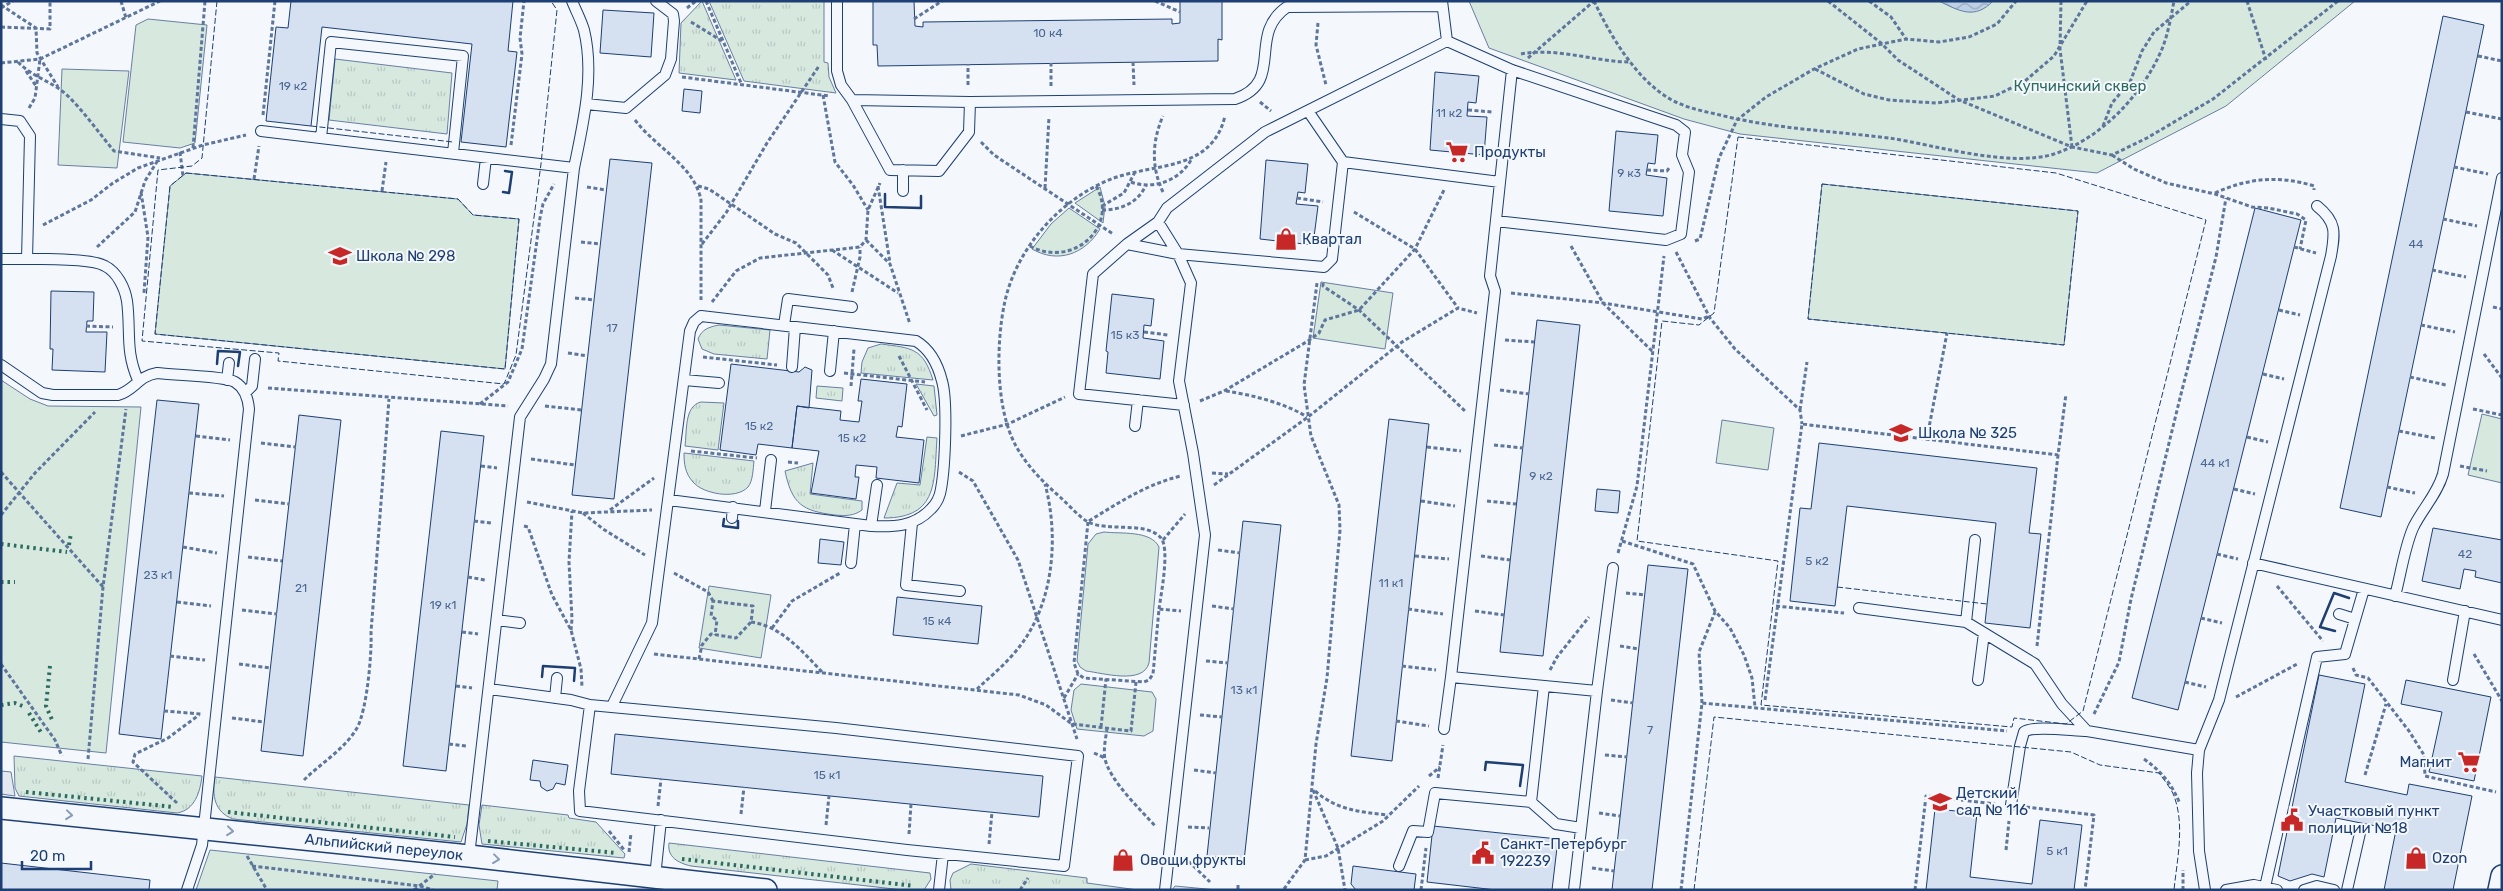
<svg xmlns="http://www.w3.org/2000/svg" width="2503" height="891" font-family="Rubik,sans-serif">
  <defs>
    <pattern id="grass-tufts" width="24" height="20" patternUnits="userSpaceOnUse" patternTransform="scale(1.25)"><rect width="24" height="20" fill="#d7e8df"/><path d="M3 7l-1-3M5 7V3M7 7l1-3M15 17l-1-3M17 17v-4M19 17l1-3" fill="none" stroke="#b8c8c3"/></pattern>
    <pattern id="water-waves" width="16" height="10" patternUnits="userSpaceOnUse" patternTransform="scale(1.25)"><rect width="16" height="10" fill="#bed0e5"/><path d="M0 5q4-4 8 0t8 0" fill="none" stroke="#9aaabe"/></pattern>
  </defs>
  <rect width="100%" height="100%" fill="#f4f7fb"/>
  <path fill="url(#grass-tufts)" stroke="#687fa3" d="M702 1 736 80 679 73 681 23Z
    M709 1H824V62L828 63 829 77 836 93 744 81Z
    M335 59 452 73 447 134 329 120Z
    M719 325 770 330 767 359 714 354 702 349 698 339C702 329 709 327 719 325Z
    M881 344C912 348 923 348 933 380L861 373 862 362 868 348Z
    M916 384 934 386 937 415 934 416Z
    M817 386 843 388 842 401 816 398Z
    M701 402 724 403 718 450 685 446C687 432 684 406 701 402Z
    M927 437 937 438C934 480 939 518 884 518L897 483 920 485Z
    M684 453 754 461C753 469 753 481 748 487 736 500 703 494 693 482 685 473 684 464 684 453Z
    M813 463 810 494 862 501V510C854 516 845 516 835 515 802 511 792 504 785 471Z
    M14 756 202 776C200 792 195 810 177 813L19 796 15 788Z
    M215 777 469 805 467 824 461 842 233 819C214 812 212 795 215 777Z
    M482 805 568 815 569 818 596 822 625 854 624 858 482 844 479 825Z
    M669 843 930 873 931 879 924 890H903L691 866C678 863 667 857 669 843Z
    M971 864 1087 878V883L1138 890H951L950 880 953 873Z
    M1175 886 1217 890H1172Z"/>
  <path fill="#d7e8df" stroke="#687fa3" d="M1469 1H2355L2226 106 2097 173 1740 134 1684 119 1489 48Z
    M148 19 207 25 195 143 180 148 123 142 136 25Z
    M62 69 129 71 117 168 58 165Z
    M186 173 458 199 473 215 519 219 505 369 155 334 170 186Z
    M1822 184 2078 211 2064 345 1808 319Z
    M1100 187 1105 206 1103 223 1075 203Z
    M1069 208 1100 229C1085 254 1058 264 1032 249L1051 224Z
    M1321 282 1393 293 1385 349 1313 338Z
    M1 380 30 399 48 406 141 407 106 753 1 742Z
    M2482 414 2502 419V483L2468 475Z
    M1722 420 1774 428 1768 470 1716 463Z
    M1104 532C1120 534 1151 530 1159 547L1149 663C1143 685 1103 673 1086 671L1080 667 1077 661 1088 544 1096 534Z
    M709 586 771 595 761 658 699 648Z
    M1081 684 1152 692 1156 699 1153 731 1144 736 1077 729 1071 710 1074 690Z
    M210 850 498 881 497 890H196Z"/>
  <path fill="#e3e8f0" stroke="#687fa3" d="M1 771 11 772 15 796 1 794Z"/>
  <path fill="url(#water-waves)" stroke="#687fa3" d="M1939 1H1993C1975 20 1959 11 1939 1Z"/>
  <path fill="#d5e0f0" stroke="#1d3f73" d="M291 1H513L508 51 517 52 506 147 461 142 472 44 322 27 311 126 266 121 276 27 288 28Z
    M873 1H914L915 26 923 27V22L1172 19V24L1180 23V1H1222V40L1218 39V61L878 66 877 45H873Z
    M603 10 654 13 651 57 600 53Z
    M2443 16 2484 25 2381 517 2340 508Z
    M1435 72 1479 76 1476 103 1468 102 1467 116 1487 117 1484 155 1430 150Z
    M684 89 702 91 700 113 682 111Z
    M1616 131 1658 135 1655 164 1648 163 1646 175 1667 178 1663 216 1609 211Z
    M610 159 652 163 614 499 572 495Z
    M1266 160 1308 164 1305 193 1298 192 1296 204 1318 206 1313 245 1260 239Z
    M2255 208 2301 220 2178 710 2132 698Z
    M51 291 94 292 93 321H87L86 332H107L105 372 52 370 53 349H50Z
    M1112 294 1154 299 1151 326 1144 325 1143 338 1164 341 1160 379 1106 373 1108 352 1106 351Z
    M1537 320 1580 325 1543 656 1500 652Z
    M731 364 799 372 805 367 812 370 809 408 797 406 792 448 758 444 756 455 720 450Z
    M861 379 907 384 902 427 898 426 896 437 924 440 919 483 876 478 877 467 856 465 855 477H859L856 499 811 493 819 451 792 448 797 406 841 411 840 420 859 422 862 401H858Z
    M157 400 199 404 161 739 119 734Z
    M299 415 341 420 303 756 261 751Z
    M1389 419 1429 424 1392 761 1351 756Z
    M441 431 484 436 446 771 403 766Z
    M1819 443 2037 468 2029 533 2041 534 2030 628 1985 623 1996 523 1847 506 1835 606 1790 601 1800 508 1811 509Z
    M1597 489 1620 491 1618 513 1595 511Z
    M1243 521 1281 525 1244 861 1207 856Z
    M2433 528 2502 540V583L2475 577 2476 571 2464 569 2460 589 2422 581Z
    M820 539 844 542 841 565 818 563Z
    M1648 565 1688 569 1652 890H1612Z
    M897 597 982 606 978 644 893 635Z
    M2319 675 2365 684 2345 782 2407 795 2409 784 2472 796 2453 890H2384L2396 830 2336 818 2324 877 2312 874 2290 881 2278 876Z
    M2406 680 2491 697 2474 781 2429 772 2442 712 2401 704Z
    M615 734 1043 776 1039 817 611 774Z
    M533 760 568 765 565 785 556 783 553 789 547 791 541 787 540 781 530 780Z
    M1935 809 1977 813 1970 877 2032 884 2040 820 2082 825 2074 890H1926Z
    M1433 826 1558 839 1552 890H1496L1427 882Z
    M1117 853 1130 854 1129 866 1115 865Z
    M1 863 150 880 149 890H1Z
    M1353 866 1416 874 1414 890H1356L1351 884Z"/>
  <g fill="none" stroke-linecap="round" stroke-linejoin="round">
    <defs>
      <path id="lane" d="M837 1V71L841 85 852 100 970 102 1235 99C1286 82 1246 35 1287 7L1442 6
        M1442 1 1447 41 1512 70 1676 125 1685 132 1682 155 1689 172 1681 234 1666 240 1496 221
        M1512 70 1490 276 1495 291 1451 677 1597 691 1574 890
        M852 100 890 170 939 171 969 132 970 102
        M586 104 626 108 665 75 671 59 674 21 673 14 656 1
        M1308 111 1343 162
        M1 119 20 121 30 136 27 259
        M261 131 574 168
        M321 138 331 42 463 56 453 153
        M903 170V191
        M483 184 486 158
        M1158 222 1178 254 1191 283 1179 381 1193 453 1205 535 1165 890
        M1127 244 1178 254 1324 267 1332 259 1343 162 1500 182
        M1 259C22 259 90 257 105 266 117 272 125 288 127 301 131 331 125 351 138 380
        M784 325 788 299 852 307
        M1 365 42 393 53 395H118C135 390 138 376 157 373 172 375 225 376 235 382 245 388 248 398 249 409L202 845 187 890
        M792 367 795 327
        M830 371 834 331
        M227 380 229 363
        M684 380 719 383
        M245 393 252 386 255 359
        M1184 405 1079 394 1093 274 1127 244 1158 222 1167 208 1265 132 1447 41
        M1135 426 1138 400
        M765 511 771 460
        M732 518 733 507
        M912 523 906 585 960 591
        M871 526 877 485
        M851 563 855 524
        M2253 563 2502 620
        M2395 596C2401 574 2404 549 2413 528 2422 509 2437 495 2443 474L2502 178
        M1859 608 1966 622 2035 664 2062 704 2087 731 2199 750
        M2339 614 2355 619
        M497 620 520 623
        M1966 622 1975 540
        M1978 680 1984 633
        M2453 680 2465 611
        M489 689 571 700 590 705 836 728 1078 756 1064 866 907 850 580 811 579 791 590 705
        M1597 691 1613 568
        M555 698 557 678
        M612 706 652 623 690 331 694 322 701 316 916 341C931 350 938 365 942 381 948 402 945 467 941 489 940 496 936 504 931 509 914 527 894 527 871 526L669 500
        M1444 729 1451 677
        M1531 802 1544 686
        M2011 805 2020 746 2024 732C2033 725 2073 731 2087 731
        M469 856 520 417 544 379 551 364 574 168C583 124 595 75 584 30 581 20 576 11 572 1
        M1399 866 1413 831 1428 832 1435 793 1531 802 1556 824 1581 828
        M655 877 661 820
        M2265 887 2317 657 2345 654 2364 589
        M939 890 943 854
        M2205 890 2199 851 2197 773 2199 750 2219 700 2331 256C2335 233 2337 222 2317 206
        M2226 890 2254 885 2277 890
        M2304 890 2317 886 2334 890
        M2347 890 2360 833"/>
      <path id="street" d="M1 808 469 856 766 890
        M2499 890 2502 876"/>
    </defs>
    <use href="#lane" stroke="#1d3f73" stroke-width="12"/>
    <use href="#street" stroke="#1d3f73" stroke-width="24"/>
    <path stroke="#5e769c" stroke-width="3" stroke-dasharray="4 2.5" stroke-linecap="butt" d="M121 1 126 18
      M706 1 741 83
      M1155 1 1180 12
      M1594 1C1611 37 1636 79 1670 99 1686 108 1703 111 1720 115 1776 129 1832 131 1889 138 1936 145 2008 168 2054 154 2101 139 2143 94 2162 49 2168 34 2171 17 2174 1
      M1828 1 1881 43 1898 60 1959 100 2072 147 2112 155 2147 138 2213 99 2338 1
      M1869 1 1891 17 1906 39
      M2061 1 2060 49 2072 147
      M2247 1 2266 60
      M1 5 36 28 37 53 58 87
      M1 8 13 1
      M687 8 696 1
      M914 19 942 1
      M691 22 722 41
      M1318 23 1316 45 1326 85
      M1 27 50 29V1
      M1521 54C1557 47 1595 62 1631 62
      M2478 56 2502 61
      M1528 58 1594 1
      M18 62C32 77 54 82 69 97 85 113 99 133 114 151L160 158
      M1133 62 1134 85
      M1 63 40 59 160 1
      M1815 69 1864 94 1889 100 1936 103 1995 96 2025 81 2054 56 2087 1
      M26 71 36 86
      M682 77 829 96
      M968 85V64
      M1051 86V63
      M823 95 835 162 853 185 868 210
      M1260 102 1271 111
      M29 108 35 98 40 59
      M1468 110 1492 112
      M2466 112 2502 119
      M263 115 275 1
      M635 120C656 148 694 165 701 200V300
      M2103 126 2112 103 2130 82 2142 51 2154 32 2191 1
      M981 142 994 155 1113 234
      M511 145 522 54 520 38 524 1
      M193 148 205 1
      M180 152 183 176
      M2112 155 2134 169 2166 183 2215 194 2252 207 2268 208 2297 214 2306 220 2300 249
      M2454 167 2488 174
      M1647 170 1667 171 1669 168
      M254 179 259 146
      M1131 182C1153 190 1179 181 1191 160
      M698 186 709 189 775 234 796 243 828 275 833 288
      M878 186 890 263
      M587 187 606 190
      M1045 188 1049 117
      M382 191 386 162
      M141 192 148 237 144 293
      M1163 192C1151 167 1152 141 1163 116
      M2215 193C2248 178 2279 175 2314 186V190
      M1297 198 1323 202
      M1102 206 1124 193 1135 172
      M1102 210C1121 210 1138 203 1146 185
      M1354 212 1415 249 1458 308
      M2443 219 2477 226
      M43 225 91 200 113 183 138 168 203 145 246 135
      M866 240 890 264 910 324
      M1695 241 1700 239 1719 158 1737 120 1766 97 1814 69 1858 49 1906 39 1939 42 1969 37 1997 24 2016 1
      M581 242 600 244
      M702 244 726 213 767 143 819 66
      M1030 246C1072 269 1120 227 1096 186
      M1571 246 1603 303 1652 351
      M97 247 135 212 145 181 158 160
      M2294 247 2316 253
      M832 250 898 293
      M1676 252 1710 318 1735 349 1800 410 1802 424
      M2432 270 2466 277
      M1323 283V286L1359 310 1466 412
      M852 292 860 257V247
      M1511 293 1603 303 1702 319 1709 316
      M575 298 594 300
      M712 302 736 271 760 258 860 247 866 240 868 210 880 183
      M2493 307 2502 309
      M2279 310 2300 315
      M2421 325 2455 332
      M86 326 113 327
      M1144 332 1168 335
      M1505 340 1534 342
      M568 353 588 356
      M2484 354 2502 378
      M899 356 927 410
      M703 357 777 365
      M844 373 925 382
      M2263 374 2284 379
      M2410 377 2446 385
      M851 386 854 349
      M268 388 508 406
      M1500 390 1529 394
      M1226 391C1252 395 1285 403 1307 417
      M1200 401 1224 391 1308 341 1319 333 1325 320 1359 310 1415 249 1444 190
      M480 404 508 382 522 349 540 218 543 204 554 184
      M545 406 582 410
      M2473 409 2502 415
      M1800 410 1807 362
      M2399 431 2435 438
      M196 436 230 440
      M961 436 1008 424 1065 397
      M2247 437 2268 442
      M1927 438 1947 333
      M261 443 296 447
      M1494 445 1523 448
      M1427 447 1461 451
      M691 451 757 458
      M531 459 575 465
      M788 462 798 463
      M481 466 497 468
      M2460 466 2487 471
      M1 472 103 587
      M959 472 973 481 1018 560 1077 739
      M1212 473 1228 474
      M1214 485 1308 417 1402 342 1458 308 1477 313
      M2387 487 2415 493
      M2234 489 2255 494
      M189 493 224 496
      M255 500 289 504
      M1421 501 1455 506
      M1487 501 1516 504
      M527 502 583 513 652 510
      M610 510 654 478
      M583 513 603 529 645 555
      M1 515 35 473 95 412
      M474 521 491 523
      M1089 521C1118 503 1147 484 1181 476
      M1088 522 1074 663 1078 674 1084 678 1144 682 1149 680 1153 674 1159 609 1181 611
      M524 526 528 527 552 595 571 630 581 669 582 687
      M1163 540 1185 514
      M1622 541 1693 564 1715 611 1730 628 1744 655 1752 678 1755 707
      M183 547 217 553
      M1218 550 1240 553
      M1618 553 1637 486 1664 256
      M2217 554 2238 559
      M1415 556 1449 559
      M1481 556 1510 560
      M248 557 282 561
      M674 573 708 592 713 601
      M468 577 485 580
      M2277 586 2323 641
      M1626 593 1645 595
      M177 602 211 606
      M1212 606 1234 609
      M1776 606 1844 613
      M1159 609C1161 594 1170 549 1161 538 1147 521 1108 532 1088 522 1078 516 1069 505 1060 497 1043 482 1027 466 1016 446 995 408 996 342 1005 301 1017 247 1062 197 1114 178 1156 163 1212 171 1225 116
      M1408 609 1443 614
      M242 610 277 614
      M1475 611 1504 615
      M2201 618 2222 623
      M751 622C781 626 802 651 822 672
      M772 628 792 601 840 573
      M571 630 572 619 569 562 572 511
      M462 632 478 634
      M1620 646 1639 649
      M2037 646 2058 455
      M654 654 1019 695 1046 705 1072 724 1131 731 1136 682
      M2474 654 2502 701
      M170 656 205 660
      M699 659 702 645 711 634 736 638 751 622 753 606 713 601 711 616 717 620 715 635
      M1206 661 1228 663
      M1 664 55 740 62 756
      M239 664 270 668
      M1402 666 1436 670
      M2353 668 2356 675 2368 678 2409 731 2424 755 2425 776 2496 792
      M1550 670 1557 657 1589 617
      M2185 682 2206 687
      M456 686 472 688
      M977 689C991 676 1008 662 1020 646 1054 602 1059 536 1045 484
      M2236 697 2299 663
      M1064 698 1078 674
      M1611 700 1633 703
      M1765 700 1802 424 2058 455 2066 394
      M1702 703 1699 652 1715 612
      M164 711 201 714
      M2094 714 2119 662 2131 599 2180 398 2216 257 2226 198
      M1200 715 1222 717
      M232 718 264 722
      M1396 721 1429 726
      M1101 727 1106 679
      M1107 728C1106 737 1103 750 1105 759 1110 781 1141 810 1156 827
      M449 744 466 746
      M1094 753 1105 758
      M1605 755 1627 757
      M88 759 103 587 126 409
      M2144 759C2161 771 2172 784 2180 804
      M1194 770 1216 773
      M2365 775 2386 704
      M1429 776 1440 767
      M1438 778 1443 745
      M304 780C321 763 345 749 357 728 367 710 372 653 371 632L389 399
      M1313 790 1338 848 1345 890
      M1315 791C1337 810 1360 812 1388 815
      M177 803 133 762 135 754 168 738 199 715
      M658 806 661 779
      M2026 807 2094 815 2085 890
      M1599 813 1620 816
      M741 814 744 787
      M826 825 829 796
      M1188 827 1209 828
      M609 831 625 851
      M909 834 911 804
      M989 844 992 812
      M2006 850 2009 821
      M629 852 631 833
      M247 856 267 890
      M1184 857 1210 882
      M1305 860 1326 856 1383 821 1419 786
      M252 866 420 886 433 890
      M1592 868 1614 871
      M1238 885V890
      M1284 889 1305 860 1316 744 1327 678 1340 530 1339 505 1311 436 1304 385 1317 283
      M414 890 435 874
      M1020 890 1028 878
      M1421 890 1426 848
      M1681 890 1702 703 2007 731
      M1915 890 1926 796 1995 804
      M2183 890V870"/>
    <use href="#lane" stroke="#f4f7fb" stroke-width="10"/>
    <use href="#street" stroke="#f4f7fb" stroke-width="21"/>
    <path stroke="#2c6c60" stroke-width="4" stroke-dasharray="2.5 4" stroke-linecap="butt" d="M1 544 67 552
      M69 545 71 533
      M1 582H15
      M50 666 46 706 53 722
      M1 705 15 703 25 707
      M29 713 42 734
      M26 792 174 807
      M228 812 455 837
      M488 841 617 853
      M682 859 914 886"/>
    <path stroke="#1d3f73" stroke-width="1" stroke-dasharray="6 2.5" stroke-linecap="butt" d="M217 1 202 158 192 166 158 170 142 341 279 353 278 361 504 384 516 355 541 164 557 10 551 1
      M311 126 453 142
      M1738 137 2056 173 2206 220 2083 711 2066 724 2014 718 2012 727 1761 705 1778 561 1637 541 1662 321 1699 325 1714 313Z
      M186 173 458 199 473 215 519 219 505 369 155 334 170 186Z
      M1822 184 2078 211 2064 345 1808 319Z
      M1837 587 1987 604
      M1694 890 1714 717 2071 752 2100 765 2159 773C2164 780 2171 788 2174 796 2185 825 2177 860 2174 890"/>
    <path stroke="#1d3f73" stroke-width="2.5" d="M503 192 509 193 512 172 505 171
      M885 194V207L921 208V196
      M217 364 218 351 240 352 238 366
      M724 519 723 526 738 528V521
      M2335 631 2320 627 2334 593 2349 598
      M542 677 543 666 575 668 574 681
      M1485 770 1486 762 1523 765 1520 786"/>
  </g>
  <defs><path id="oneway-chevron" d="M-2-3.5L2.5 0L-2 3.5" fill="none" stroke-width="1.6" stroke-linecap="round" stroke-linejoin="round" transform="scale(1.25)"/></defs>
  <g stroke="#889bb7">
    <use href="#oneway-chevron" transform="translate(69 815) rotate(6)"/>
    <use href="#oneway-chevron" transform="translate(230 831) rotate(6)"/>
    <use href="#oneway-chevron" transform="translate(496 859) rotate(7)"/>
  </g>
  <defs>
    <symbol id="supermarket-bare" viewBox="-9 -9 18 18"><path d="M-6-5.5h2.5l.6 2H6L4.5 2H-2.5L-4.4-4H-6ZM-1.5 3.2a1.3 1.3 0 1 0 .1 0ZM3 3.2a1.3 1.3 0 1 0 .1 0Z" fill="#c62828" stroke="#f4f7fb" stroke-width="2.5" paint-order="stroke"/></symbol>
    <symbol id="shop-bare" viewBox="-9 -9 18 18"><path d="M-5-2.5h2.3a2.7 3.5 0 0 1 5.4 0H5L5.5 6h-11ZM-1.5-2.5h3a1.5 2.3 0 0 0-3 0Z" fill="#c62828" stroke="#f4f7fb" stroke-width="2.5" paint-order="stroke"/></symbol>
    <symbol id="school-bare" viewBox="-9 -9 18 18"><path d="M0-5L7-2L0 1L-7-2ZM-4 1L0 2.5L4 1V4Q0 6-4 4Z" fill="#c62828" stroke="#f4f7fb" stroke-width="2.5" paint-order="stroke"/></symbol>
    <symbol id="civic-bare" viewBox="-9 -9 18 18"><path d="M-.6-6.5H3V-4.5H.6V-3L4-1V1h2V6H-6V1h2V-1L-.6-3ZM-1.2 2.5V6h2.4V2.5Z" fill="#c62828" stroke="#f4f7fb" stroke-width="2.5" paint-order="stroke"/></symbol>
  </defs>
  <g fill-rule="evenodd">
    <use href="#supermarket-bare" x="1441" y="136" width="32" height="32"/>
    <use href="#shop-bare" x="1270" y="223" width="32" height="32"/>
    <use href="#school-bare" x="324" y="240" width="32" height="32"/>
    <use href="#school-bare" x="1885" y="417" width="32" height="32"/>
    <use href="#supermarket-bare" x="2453" y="746" width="32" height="32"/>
    <use href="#school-bare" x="1924" y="786" width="32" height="32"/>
    <use href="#civic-bare" x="2276" y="804" width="32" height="32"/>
    <use href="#civic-bare" x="1467" y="837" width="32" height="32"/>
    <use href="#shop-bare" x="2400" y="842" width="32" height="32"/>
    <use href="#shop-bare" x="1107" y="844" width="32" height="32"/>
  </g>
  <g text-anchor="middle" stroke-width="4" stroke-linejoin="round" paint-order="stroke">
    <g font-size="12" fill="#4b6792">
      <text x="1048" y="37">10 к4</text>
      <text x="293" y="90">19 к2</text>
      <text x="1449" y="117">11 к2</text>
      <text x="1629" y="177">9 к3</text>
      <text x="2416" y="248">44</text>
      <text x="612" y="332">17</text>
      <text x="1125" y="339">15 к3</text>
      <text x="759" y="430">15 к2</text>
      <text x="852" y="442">15 к2</text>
      <text x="2215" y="467">44 к1</text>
      <text x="1541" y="480">9 к2</text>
      <text x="2465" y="558">42</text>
      <text x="1817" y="565">5 к2</text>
      <text x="158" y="579">23 к1</text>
      <text x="1391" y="587">11 к1</text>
      <text x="301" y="592">21</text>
      <text x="443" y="609">19 к1</text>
      <text x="937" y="625">15 к4</text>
      <text x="1244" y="694">13 к1</text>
      <text x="1650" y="734">7</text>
      <text x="827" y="779">15 к1</text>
      <text x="2057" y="855">5 к1</text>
    </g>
    <g font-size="15" fill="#2c6c60" stroke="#f4f7fb">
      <text x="2080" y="91">Купчинский сквер</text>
    </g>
    <g font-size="15" fill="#1d3f73" stroke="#f4f7fb" text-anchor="start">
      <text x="1474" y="157">Продукты</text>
      <text x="1302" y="244">Квартал</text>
      <text x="356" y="261">Школа № 298</text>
      <text x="1918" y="438">Школа № 325</text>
      <text x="2452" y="767" text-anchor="end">Магнит</text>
      <text x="1956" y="798">Детский<tspan x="1956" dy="17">сад № 116</tspan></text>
      <text x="2308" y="816">Участковый пункт<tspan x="2308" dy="17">полиции №18</tspan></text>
      <text x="1500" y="849">Санкт-Петербург<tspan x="1500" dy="17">192239</tspan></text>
      <text x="2432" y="863">Ozon</text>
      <text x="1140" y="865">Овощи фрукты</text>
    </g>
    <g font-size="15" fill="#1d3f73" stroke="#f4f7fb">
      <text transform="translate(384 847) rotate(6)" y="5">Альпийский переулок</text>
    </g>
  </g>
  <rect width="2503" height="891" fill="none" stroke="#1d3f73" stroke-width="5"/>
  <path d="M22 861v8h69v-8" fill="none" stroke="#1d3f73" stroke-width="2.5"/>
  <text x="30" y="861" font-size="15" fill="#1d3f73" stroke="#f4f7fb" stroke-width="4" paint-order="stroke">20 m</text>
</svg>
